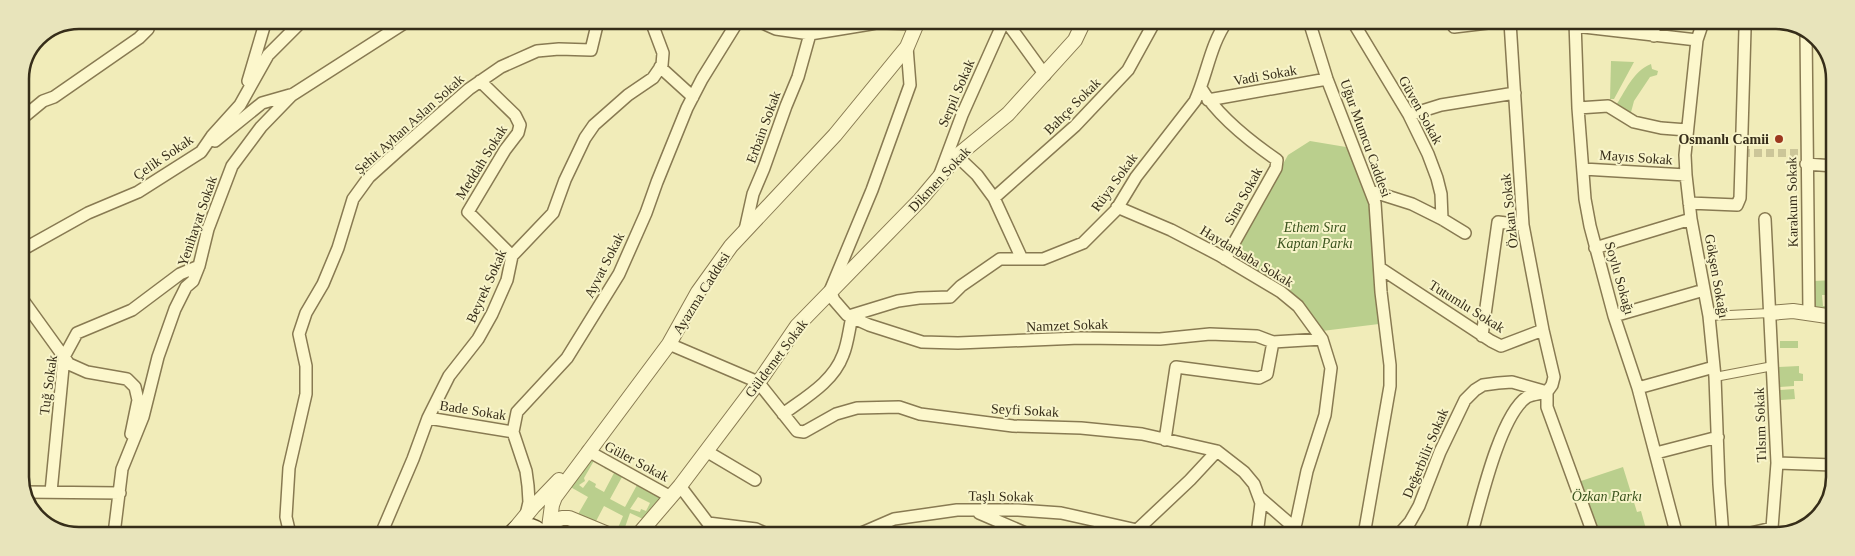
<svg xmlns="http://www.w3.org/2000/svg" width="1855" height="556" font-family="'Times New Roman',serif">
  <rect width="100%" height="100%" fill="#f1ecb9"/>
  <path fill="#bacf8d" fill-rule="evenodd" d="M1611 61 1634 62 1614 99H1610Z
    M1651 64 1652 69 1658 71 1657 75 1650 77 1634 101 1630 116 1615 107C1625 92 1633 71 1651 64Z
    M1310 141 1346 147 1373 205 1379 324 1322 331 1301 303 1288 290 1241 260 1237 248 1288 155Z
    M1834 280V295H1822L1823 306H1834V312L1818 310 1815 307 1814 281Z
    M1780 341H1798V348H1780Z
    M1799 366V373L1803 374V381H1794V386L1780 387 1779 367Z
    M1794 389 1795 399 1781 400 1780 390Z
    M586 458 595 459 584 478 585 481 579 485 583 488 589 480 596 484 595 487 604 492 614 473 604 468 605 465 621 474 622 477 610 499 625 507 637 485 640 484 661 498 643 519 630 513 624 530 629 532 632 527 635 529 633 535H615L623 516 604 506 594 525 577 516 588 497 567 485ZM638 497 650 503 646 511 641 509 640 512 630 509Z
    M1623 467 1637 512 1641 511 1648 536H1598L1578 482Z"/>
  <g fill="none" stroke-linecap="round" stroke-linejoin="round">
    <path stroke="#ccc699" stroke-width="8" stroke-dasharray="8 4" stroke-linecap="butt" d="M1742 153H1806"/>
    <defs>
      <path id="pedestrian" d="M1709 316 1770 313
        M1715 377 1773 366"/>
      <path id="minor" d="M758 21 776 29 810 34 877 23 917 24
        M1006 21 1045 75
        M1309 21 1327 79 1375 203 1381 292 1390 365V386L1364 535
        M1353 22 1409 115 1428 154 1437 178 1441 194 1442 219
        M1454 22V27L1496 22
        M1510 22 1523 225 1543 330 1554 377 1552 385 1547 392
        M1575 22 1578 108 1585 199 1590 226 1614 316 1638 388 1677 536
        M1654 22V36
        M1703 22 1697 40 1685 155 1686 175 1691 219 1709 316 1715 377 1719 484 1723 536
        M1575 26 1697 40
        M1806 31 1809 313
        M907 47 910 85 872 190 830 291 834 300 847 315 869 325 922 342 958 343 1080 338 1160 339 1210 334 1257 336 1273 342 1322 339
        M660 67 693 97
        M248 81 266 20
        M480 81 515 115 520 125 518 133 505 150 468 212 512 256
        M1201 88C1217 115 1251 142 1277 160L1276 168 1225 259
        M1208 100 1327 79
        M1578 108 1608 106 1634 122 1661 128 1687 130
        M1409 115 1441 105 1515 93
        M20 120 43 101 54 97 139 38 148 29 150 20
        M215 141 262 103 290 95
        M957 156 977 175 994 198 1022 259
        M1806 164 1834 166
        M1583 169 1686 175
        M940 174 962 115 1004 21
        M1371 191 1412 204 1442 219 1465 233
        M994 198 1075 126 1128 70 1155 21
        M1689 203 1737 205 1740 198 1745 29 1742 24 1734 22
        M1117 207 1171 230 1219 255 1281 292 1298 306 1322 339 1331 368 1325 415 1307 471 1296 523H1289L1259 497
        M1765 219 1777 463 1772 528 1773 536
        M745 230 753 194 764 168 786 106 798 77 810 34
        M1595 248 1691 219
        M20 251 88 213 138 192 201 152 212 136 240 105 268 55 303 20
        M1380 268 1491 341 1501 346 1543 330
        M20 296 69 364 87 372 127 379 135 387 138 400 131 434
        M849 316 898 301 919 298 950 297 961 286 1000 259H1043L1083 243 1116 210 1136 177 1195 101C1207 75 1210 45 1227 21
        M1614 316 1704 290
        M1482 336 1498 222 1523 225
        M669 344 758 382 797 431 804 432 836 414 857 408 899 407 920 414 1013 426 1081 428 1142 434 1217 451 1244 472 1254 484 1261 503 1257 535
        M1638 388 1714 367
        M1547 392V407L1594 536
        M783 414C806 397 833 382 843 355 848 343 849 329 852 317
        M428 418 513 432
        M1165 440 1176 367 1259 378 1267 374 1273 342
        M588 451 671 497
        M706 451 755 480
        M1656 453 1718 437
        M1777 463 1833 465
        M680 486 708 523 714 535
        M24 492 120 493
        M51 492 64 357 77 333 132 310 180 274 199 266
        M1832 494 1833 471
        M979 513 1030 535
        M526 515 529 502 528 486 526 471 513 432 517 412 567 358 619 274 646 213 657 182 687 108 702 79 738 21
        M708 523 756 529 769 535
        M1137 530 1190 480 1217 451
        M114 534 122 469 143 417 158 357 175 309 186 287 193 281 199 266 208 229 232 166 261 127 292 95 409 20
        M290 534 286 517 289 468 306 394V366L299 334 306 313 323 284 338 248 353 199 369 177 399 150 469 89 501 67 537 51 559 49 591 50 598 21
        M381 534 413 459 428 418 449 376 478 339 492 314 507 280 512 256 553 213 565 180 585 138 594 125 628 95 653 78 662 65 663 53 651 21
        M857 535 894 519 957 510H1018L1061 513 1137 530 1145 535
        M1391 536 1402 531 1410 522 1419 506 1440 452 1465 400 1475 390 1483 385 1498 383 1512 382 1547 392
        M1471 536C1480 504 1500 415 1527 397 1532 394 1540 394 1546 392
        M1738 536 1772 528"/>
      <path id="tertiary" d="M1770 313 1793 311 1834 317
        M550 523 562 518H569L610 535
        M514 530 533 507 559 480
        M548 535 552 505 555 497 669 344 698 292 731 246 835 135 907 47 918 21
        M638 535 680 486 763 376 797 326 920 200 957 156 1008 114 1075 40 1084 21"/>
      <path id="secondary" d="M511 534C520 522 534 524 544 535"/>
    </defs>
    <use href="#pedestrian" stroke="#887a52" stroke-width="10"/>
    <use href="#minor" stroke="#887a52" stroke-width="14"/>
    <use href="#tertiary" stroke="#887a52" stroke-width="16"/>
    <use href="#secondary" stroke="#695a36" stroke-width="18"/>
    <use href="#pedestrian" stroke="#fcf7cc" stroke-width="8"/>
    <use href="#minor" stroke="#fcf7cc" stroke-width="11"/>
    <use href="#tertiary" stroke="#fcf7cc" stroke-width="14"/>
    <use href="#secondary" stroke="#fcf7cc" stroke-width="15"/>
  </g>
  <circle fill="#9c371e" stroke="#f8f4c9" stroke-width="2" cx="1779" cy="139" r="5"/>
  <g text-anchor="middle" stroke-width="4" stroke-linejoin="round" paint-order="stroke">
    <g font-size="14" fill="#362d19" stroke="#f8f4c9">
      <text transform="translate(1265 75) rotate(-10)" y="5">Vadi Sokak</text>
      <text transform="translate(956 93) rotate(-67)" y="5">Serpil Sokak</text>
      <text transform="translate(1072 106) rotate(-45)" y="5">Bahçe Sokak</text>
      <text transform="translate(1421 110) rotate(61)" y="5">Güven Sokak</text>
      <text transform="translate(409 124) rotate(-42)" y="5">Şehit Ayhan Aslan Sokak</text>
      <text transform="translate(763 127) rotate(-70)" y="5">Erbain Sokak</text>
      <text transform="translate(1366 138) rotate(70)" y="5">Uğur Mumcu Caddesi</text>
      <text transform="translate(163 157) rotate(-34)" y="5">Çelik Sokak</text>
      <text transform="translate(1636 157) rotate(4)" y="5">Mayıs Sokak</text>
      <text transform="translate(481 162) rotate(-58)" y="5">Meddah Sokak</text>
      <text transform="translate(939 179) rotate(-47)" y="5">Dikmen Sokak</text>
      <text transform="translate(1114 182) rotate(-54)" y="5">Rüya Sokak</text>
      <text transform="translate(1243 196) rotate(-61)" y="5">Sina Sokak</text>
      <text transform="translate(1792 202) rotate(-91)" y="5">Karakum Sokak</text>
      <text transform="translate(1509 211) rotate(-96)" y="5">Özkan Sokak</text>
      <text transform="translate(197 221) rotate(-71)" y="5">Yenihayat Sokak</text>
      <text transform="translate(1247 256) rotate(31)" y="5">Haydarbaba Sokak</text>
      <text transform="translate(604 265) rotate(-63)" y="5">Ayvat Sokak</text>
      <text transform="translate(1717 276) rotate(80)" y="5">Gökşen Sokağı</text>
      <text transform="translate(1620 278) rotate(74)" y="5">Soylu Sokağı</text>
      <text transform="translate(486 286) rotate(-66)" y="5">Beyrek Sokak</text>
      <text transform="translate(701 293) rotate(-58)" y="5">Ayazma Caddesi</text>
      <text transform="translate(1467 306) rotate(32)" y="5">Tutumlu Sokak</text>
      <text transform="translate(1067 325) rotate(-2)" y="5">Namzet Sokak</text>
      <text transform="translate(776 358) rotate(-53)" y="5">Güldemet Sokak</text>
      <text transform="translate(48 385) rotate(-82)" y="5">Tuğ Sokak</text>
      <text transform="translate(473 410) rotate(9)" y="5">Bade Sokak</text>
      <text transform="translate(1025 410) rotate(3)" y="5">Seyfi Sokak</text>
      <text transform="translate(1760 425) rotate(-92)" y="5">Tılsım Sokak</text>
      <text transform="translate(1425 453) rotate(-67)" y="5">Değerbilir Sokak</text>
      <text transform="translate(637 461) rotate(28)" y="5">Güler Sokak</text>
      <text transform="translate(1001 496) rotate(1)" y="5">Taşlı Sokak</text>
    </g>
    <g font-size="14" font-weight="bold" fill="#362d19" stroke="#f8f4c9" text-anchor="end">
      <text x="1769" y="144">Osmanlı Camii</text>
    </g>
    <g font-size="14" font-style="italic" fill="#3b541e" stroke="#f8f4c9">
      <text x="1315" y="232">Ethem Sıra<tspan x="1315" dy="16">Kaptan Parkı</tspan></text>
      <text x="1607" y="501">Özkan Parkı</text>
    </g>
  </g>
  <path d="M0 0H1855V556H0ZM79 29H1776A50 50 0 0 1 1826 79V477A50 50 0 0 1 1776 527H79A50 50 0 0 1 29 477V79A50 50 0 0 1 79 29Z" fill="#e8e4bb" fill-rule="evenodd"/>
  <path fill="none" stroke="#362d19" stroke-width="2.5" d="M79 29H1776A50 50 0 0 1 1826 79V477A50 50 0 0 1 1776 527H79A50 50 0 0 1 29 477V79A50 50 0 0 1 79 29Z"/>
</svg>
